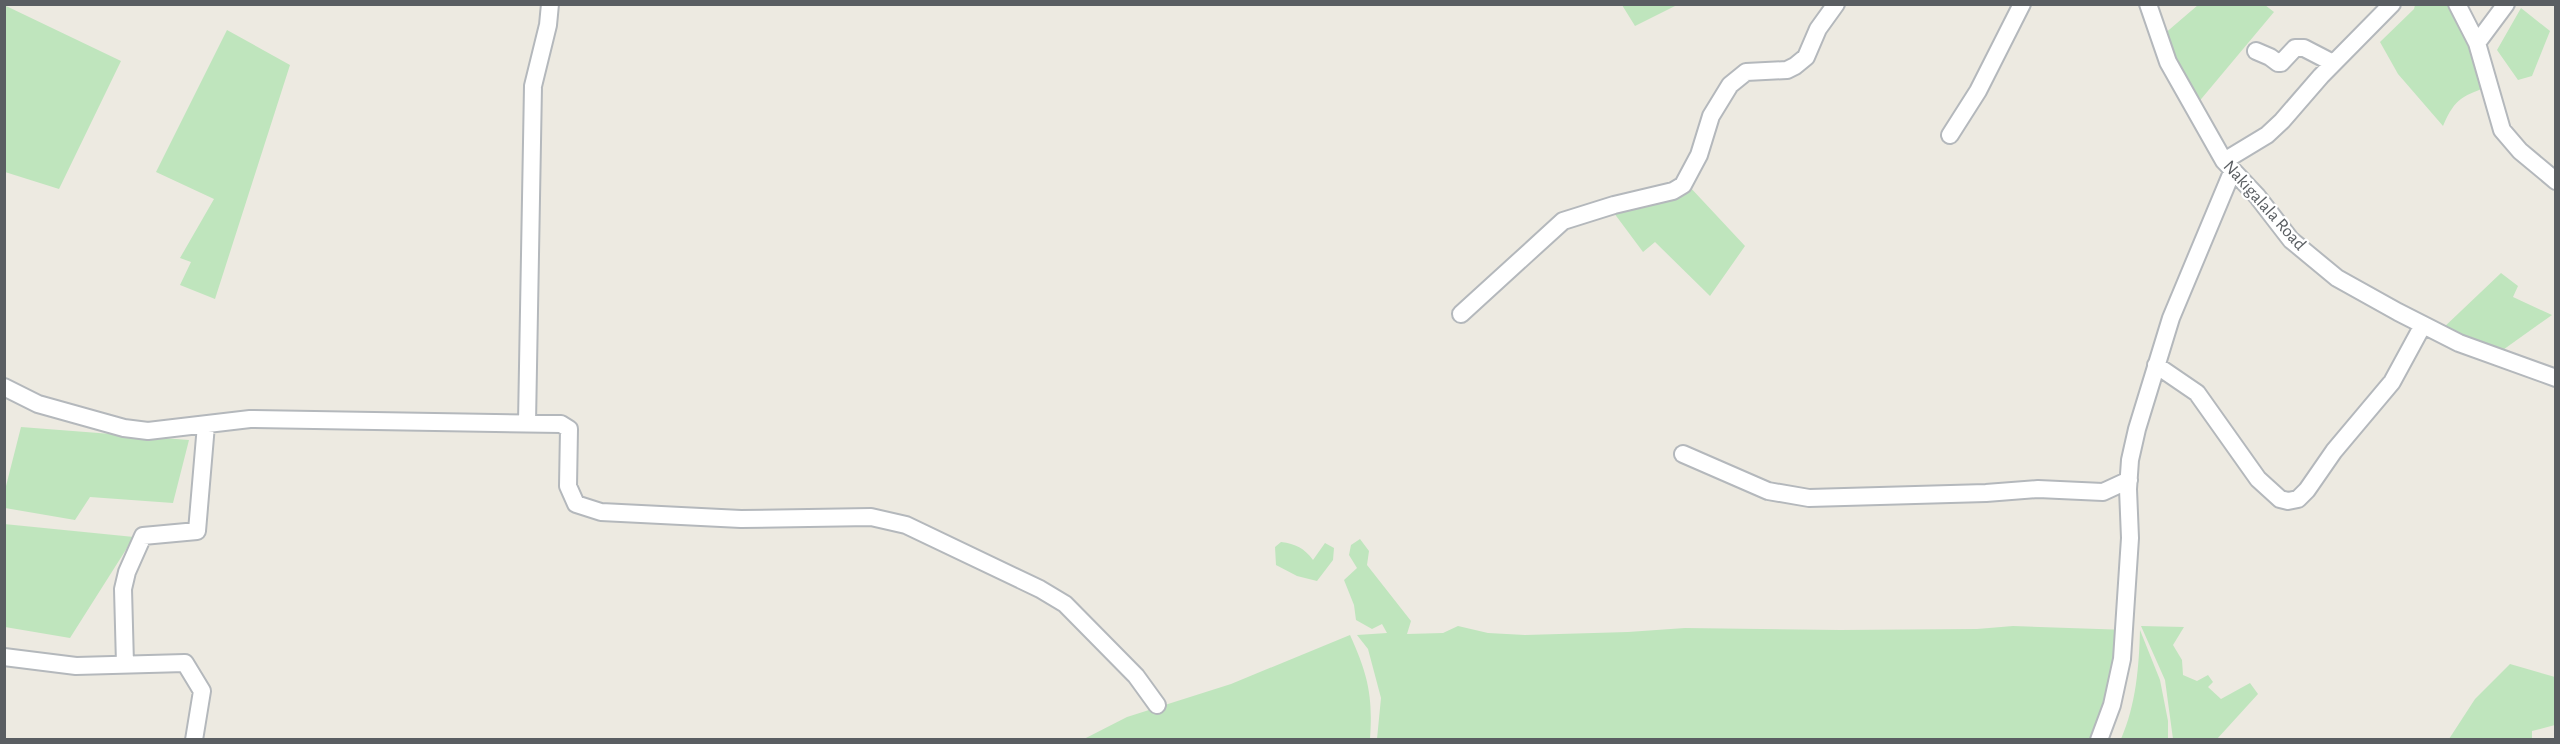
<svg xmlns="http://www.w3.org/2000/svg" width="2560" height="744" font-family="'Alegreya Sans',sans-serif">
  <rect width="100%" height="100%" fill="#edeae1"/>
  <path fill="#bfe5bd" d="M4 5 121 61 59 189 5 172Z
    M1622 5H1677L1635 26Z
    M2198 5H2265L2274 12 2197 104 2163 35Z
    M2415 5H2455L2491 85C2463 97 2456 96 2443 126L2398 74 2380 42 2414 9Z
    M2521 8 2550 31 2532 76 2518 80 2497 50Z
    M227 30 290 65 215 299 180 285 191 262 180 258 214 199 156 172Z
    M1688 185 1745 246 1710 296 1655 242 1643 252 1611 209Z
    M2501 273 2518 286 2513 297 2552 315 2500 352 2441 330Z
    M21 427 189 440 173 503 90 497 75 520 5 508V490Z
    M4 524 134 537 70 638 5 627Z
    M1360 539 1369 551 1367 565 1411 621 1407 634 1443 633 1458 626 1488 633 1525 635 1628 632 1685 628 1840 630 1977 629 2013 626 2128 630 2126 677 2120 706 2106 739H1377L1381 698 1368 649 1357 635 1387 633 1382 624 1372 629 1356 620 1354 605 1344 580 1357 568 1349 555 1351 545Z
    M1281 542C1296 544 1304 548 1313 560L1325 543 1334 548 1333 560 1317 581 1297 576 1276 565 1275 547Z
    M2141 626 2184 627 2173 645 2182 660 2183 675 2197 681 2208 675 2213 682 2208 687 2221 699 2250 683 2258 694 2217 739H2173L2165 680Z
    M2140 630 2160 680 2168 721V739H2121C2136 705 2139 667 2140 630Z
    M1350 635C1368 675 1373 696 1370 739L1082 740 1127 717 1231 684Z
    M2510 664 2555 677V725L2532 731V739H2449L2475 699Z"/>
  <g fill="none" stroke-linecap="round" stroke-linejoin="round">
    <defs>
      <path id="minor" d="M2148 4 2168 62 2224 161 2257 196 2291 240 2337 278 2398 312 2459 343 2556 378
        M2457 4 2477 43 2502 130 2520 151 2556 181
        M2477 43 2506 4
        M2256 51 2270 57 2278 63H2281L2295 48H2304L2333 63
        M1950 135 1978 91 2022 4
        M2224 161 2267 135 2282 121 2321 76 2392 4
        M1461 314 1563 221 1614 205 1673 191 1683 185 1699 155 1711 116 1730 85 1746 72 1787 70 1795 66 1806 57 1818 29 1836 4
        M2156 365 2197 393 2258 479 2280 499 2288 501 2298 499 2307 490 2334 451 2392 382 2423 325
        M4 387 38 404 124 428 148 431 250 419 561 424 569 429 568 486 576 504 601 512 741 519 871 517 906 525 1040 589 1065 604 1136 676 1157 705
        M527 423 533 86 548 25 550 4
        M1683 454 1768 491 1809 498 1986 493 2038 489 2103 492 2129 480
        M4 657 76 666 185 663 202 691 194 740
        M125 664 123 589 127 572 143 536 197 531 206 425
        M2099 740 2112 705 2122 659 2130 538 2128 489 2130 460 2137 429 2171 318 2232 172"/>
    </defs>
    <use href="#minor" stroke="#b4b8bc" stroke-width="20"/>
    <use href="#minor" stroke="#fff" stroke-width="16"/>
  </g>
  <g text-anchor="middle" stroke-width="4.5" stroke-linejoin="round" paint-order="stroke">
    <g font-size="18" fill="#5a5e62" stroke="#fff">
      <text transform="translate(2265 205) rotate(48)" y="6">Nakigalala Road</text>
    </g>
  </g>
  <rect width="2560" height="744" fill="none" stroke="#5a5e62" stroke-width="12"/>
</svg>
